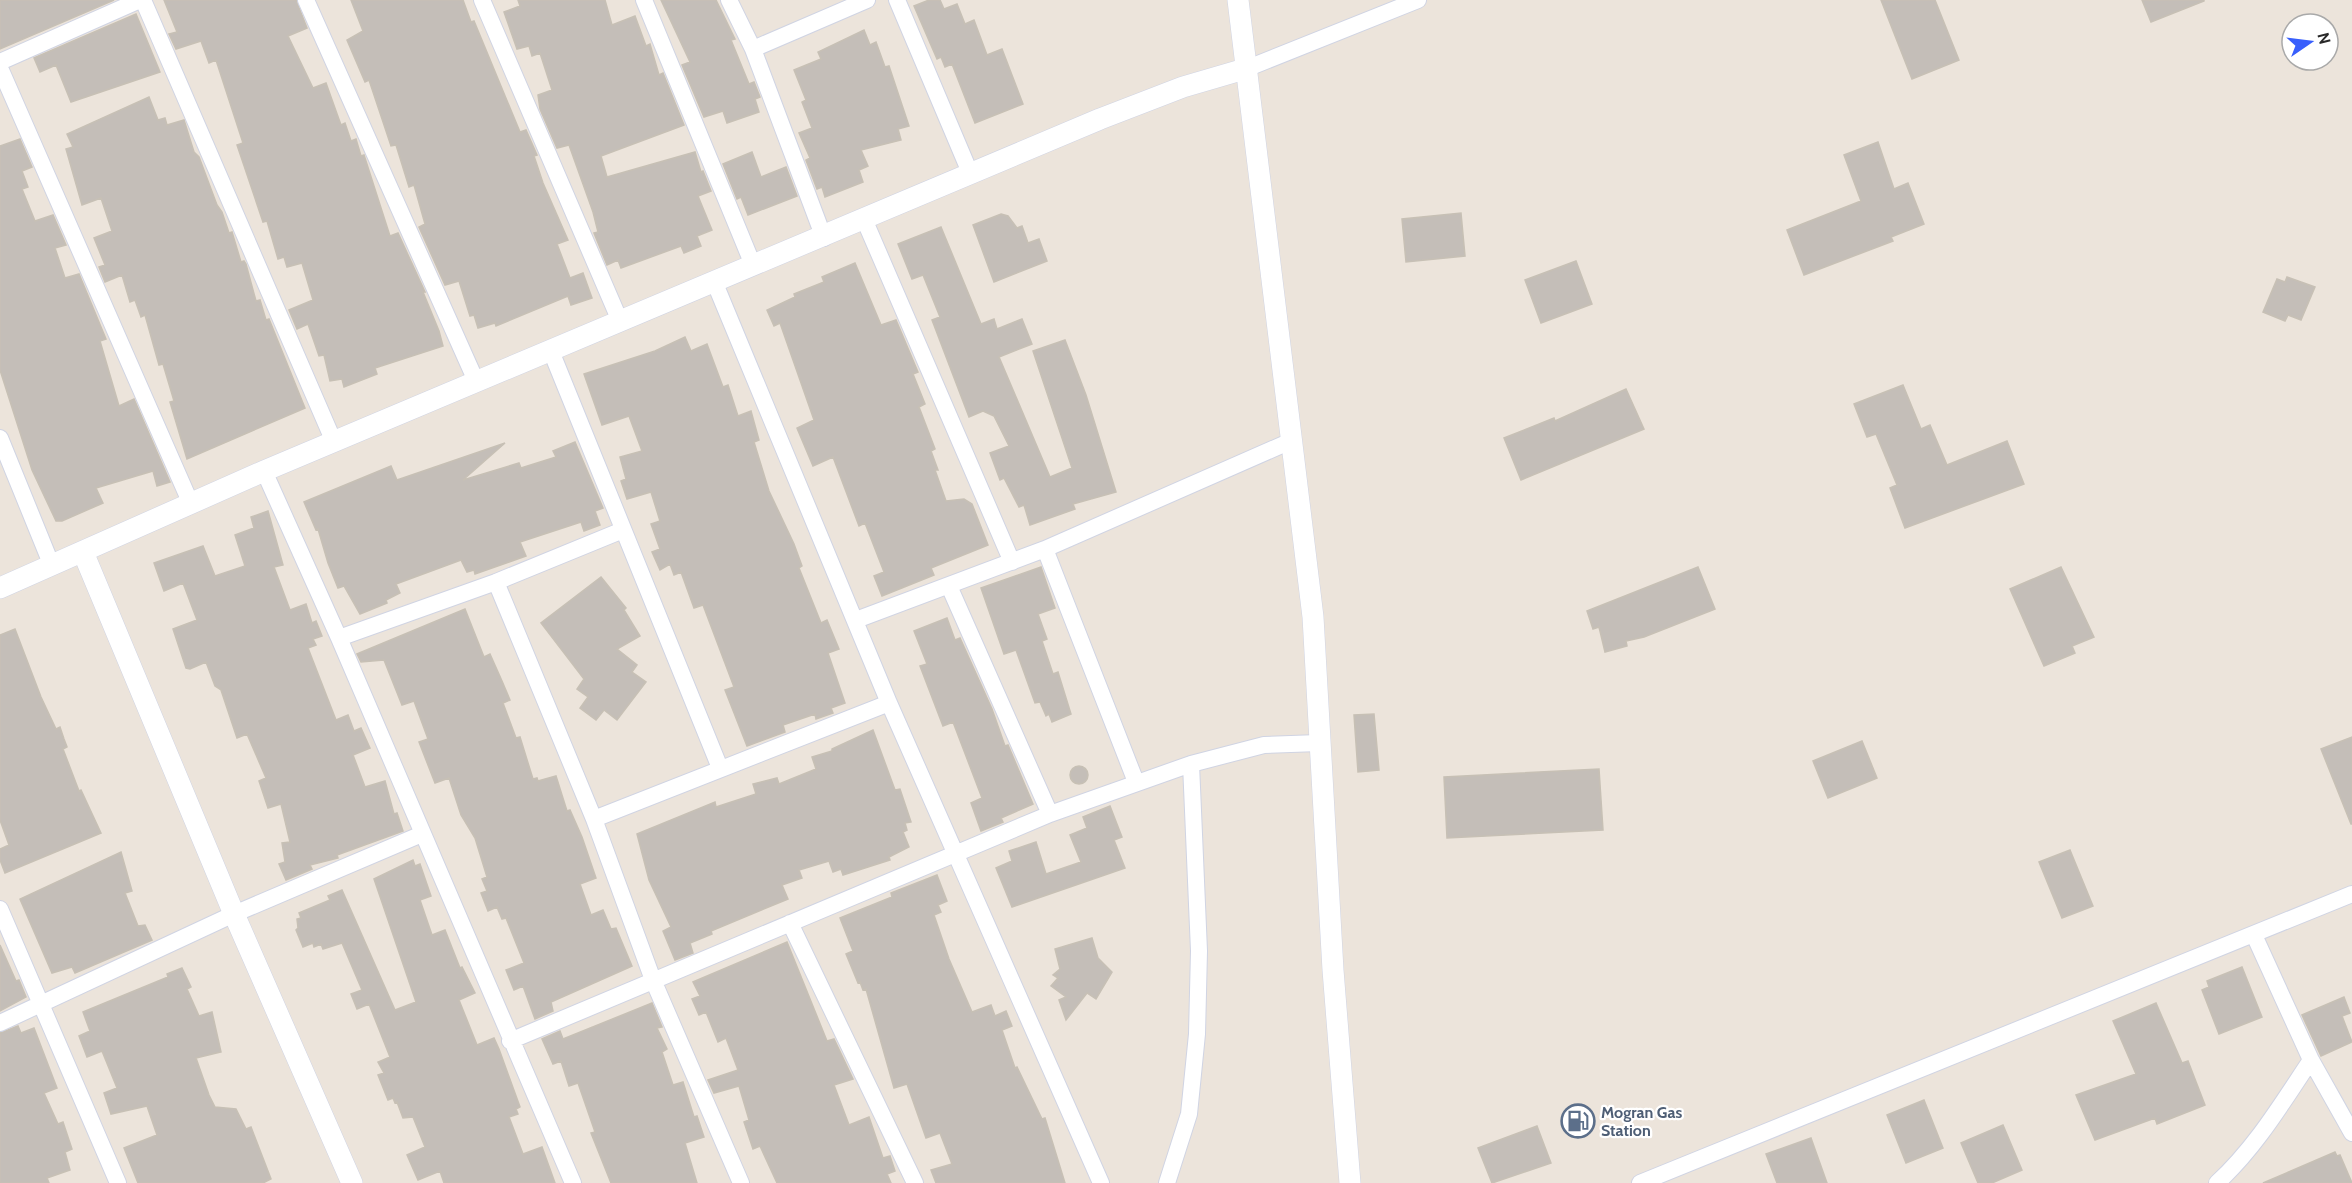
<svg xmlns="http://www.w3.org/2000/svg" width="2352" height="1183" font-family="Cabin,sans-serif">
  <rect width="100%" height="100%" fill="#ece4db"/>
  <path fill="#c4beb8" stroke="#c7c0b5" stroke-width="1.5" d="M0 0H114L0 49Z
    M164 0H296L307 28 288 36 313 88 326 83 341 125 345 123 351 141 356 139 361 156 364 155 390 236 398 233 425 292H423L439 331 443 346 375 368 377 374 344 387 342 379 330 381 324 355 319 356 308 324 297 329 289 310 313 300 302 263 287 267 284 257 278 259 267 221 263 222 237 145 243 143 216 60 209 63 201 41 176 49 169 34 177 32Z
    M351 0H463L471 22 474 21 520 132 526 130 537 155 534 156 543 183 568 240 557 244 570 278 583 273 592 298 571 305 568 296 496 326 495 323 478 328 474 315 470 316 459 281 445 285 419 227 425 224 414 185 409 187 396 145 391 146 369 80 365 82 347 40 363 31Z
    M518 0H605L612 25 635 16 646 46 650 44 659 75 663 73 684 125 601 156 607 177 695 152 701 172 703 171 711 191 698 196 712 230 697 236 701 246 684 253 681 246 621 268 618 260 607 265 594 233 598 232 593 212 569 145 557 148 540 109 538 95 552 90 540 53 532 56 529 46 517 49 504 12 520 6Z
    M661 0H716L735 39 731 40 749 84 754 82 760 97 755 99 759 112 727 123 723 111 704 117 682 65 690 62Z
    M929 0H940L944 9 957 4 965 24 974 20 987 55 1002 49 1023 104 975 123 952 64 945 67 941 57 937 59 914 6Z
    M1881 0H1935L1959 60 1912 79Z
    M2142 0H2204V1L2151 22Z
    M136 14 160 72 71 102 56 65 40 72 34 58Z
    M864 30 870 45 876 42 885 67 889 66 909 126 898 129 901 140 861 150 868 166 859 170 863 182 825 197 822 187 817 189 806 160 810 158 799 133 812 128 802 102 806 100 794 70 821 59 818 52Z
    M149 97 158 120 165 118 167 125 184 120 194 152 199 157 217 205 222 212 229 233 232 232 241 262 244 261 246 264 256 301 260 300 266 320 269 319 305 408 187 459 170 402 174 401 163 364 159 365 145 315 141 317 135 300 130 302 122 275 105 282 99 267 105 265 94 238 112 231 101 198 82 205 66 149 73 147 67 134Z
    M20 139 32 167 22 171 28 187 22 189 35 221 53 215 66 245 55 248 65 278 79 274 106 339 100 341 119 406 134 399 170 482 157 486 153 471 96 488 103 503 62 521H56L32 470 0 370V146Z
    M1878 142 1894 189 1908 183 1924 224 1891 237 1893 241 1804 275 1787 230 1861 201 1844 155Z
    M752 152 761 177 786 167 797 196 748 215 741 197 737 199 723 164Z
    M1461 213 1465 256 1406 262 1402 219Z
    M1001 214 1008 216 1017 228 1022 226 1028 243 1039 239 1047 261 994 282 973 225Z
    M941 227 981 324 994 319 997 329 1022 319 1032 344 999 357 1050 477 1072 468 1033 351 1065 340 1086 395 1116 492 1073 504 1075 509 1030 525 1024 505 1019 507 1004 478 1000 480 990 453 1009 446 994 416 983 411 969 417 932 320 940 317 923 275 912 279 898 244Z
    M1576 261 1592 304 1541 323 1525 280Z
    M855 263 881 325 896 320 918 372 913 374 925 404 919 407 935 449 931 451 938 470H935L946 501 964 499 972 504 988 545 931 568 934 575 882 596 874 576 884 572 865 523 859 526 833 457 813 466 797 428 814 420 780 323 774 326 767 310 795 297 794 294 824 282 822 277Z
    M2287 277 2315 287 2301 320 2288 315 2285 321 2263 312 2277 279 2285 282Z
    M685 337 691 351 707 344 723 387 728 385 738 416 751 411 759 440 754 442 769 491 794 544 802 566 799 568 821 623 827 620 839 649 828 653 845 703 831 708 833 713 816 719 815 714 783 725 785 732 747 746 725 690 734 687 703 605 694 608 681 572 674 575 670 564 660 570 652 552 660 549 651 524 660 521 651 492 627 499 621 481 626 479 620 457 642 451 629 416 602 425 584 374 655 351Z
    M1903 385 1921 429 1930 425 1947 465 2007 441 2024 484 1905 528 1890 488 1897 485 1876 434 1867 437 1854 404Z
    M1626 389 1644 429 1521 480 1504 438 1554 418 1555 421Z
    M575 442 603 508 595 511 600 525 584 531 581 522 520 542 526 556 475 574 474 570 467 572 461 560 396 584 400 593 386 600 387 603 360 614 344 586 338 588 328 563 318 529 316 530 304 502 391 466 397 480 505 443 463 480 519 463 521 468 556 457 553 451Z
    M268 511 283 565 274 567 290 610 306 604 312 623 316 621 322 636 313 639 316 645 308 648 336 720 348 715 354 731 361 728 370 748 353 755 365 787 385 781 394 814 397 813 403 831 337 855 338 858 310 865 312 869 286 880 279 864 285 862 282 843 290 842 281 804 268 808 259 781 266 778 247 734 237 738 221 690 215 686 206 662 190 669 186 668 173 629 197 620 183 583 164 591 154 563 203 546 215 576 245 566 235 535 254 528 251 517Z
    M1041 567 1055 608 1038 614 1047 639 1042 641 1053 674 1058 672 1071 714 1052 722 1049 714 1046 716 1040 702 1035 703 1016 650 1004 654 981 588Z
    M1698 567 1715 609 1644 637 1626 641 1627 646 1605 652 1599 627 1593 629 1587 611Z
    M2061 567 2094 637 2072 646 2075 653 2044 666 2010 589Z
    M601 577 626 608 624 610 640 636 617 649 637 665 632 672 646 682 617 720 604 710 596 720 580 708 588 697 577 689 584 679 541 623Z
    M465 609 484 657 490 654 502 681 510 700 503 703 516 738 520 737 533 779 537 778 538 781 556 776 567 811 570 810 582 837 596 878 580 884 591 915 603 910 611 929 616 928 632 966 551 1002 553 1011 535 1019 523 986 514 990 506 970 524 963 506 918 502 919 497 907 488 911 481 893 487 891 482 879 487 877 475 838 461 815 449 778 435 783 419 742 428 739 414 701 402 705 384 660 361 662 357 654Z
    M947 618 955 640 960 638 992 709 1005 746 1008 745 1033 804 1001 818 1003 822 981 831 971 803 982 798 953 722 943 726 920 666 927 664 914 631Z
    M15 629 41 697 56 729 60 727 64 739 67 747 63 749 79 791 81 790 101 833 5 873 0 860V849L9 845 0 820V635Z
    M1374 714 1379 770 1358 772 1354 715Z
    M873 730 895 790 900 789 911 822 905 823 907 830 903 832 909 847 889 857 890 860 843 875 841 869 833 872 829 861 799 870 802 878 782 885 788 899 711 931 712 934 690 943 693 953 675 960 663 931 671 927 649 880 637 834 715 802 716 807 756 794 753 784 777 778 779 784 816 769 812 757 832 751V749Z
    M2352 737V824H2351L2321 749Z
    M1862 741 1877 778 1828 798 1813 761Z
    M1070 775a9 9 0 1 1 18 0a9 9 0 1 1-18 0Z
    M1599 769 1603 830 1447 838 1444 777Z
    M1110 806 1122 837 1114 840 1125 868 1012 907 996 868 1012 861 1009 851 1036 842 1046 874 1081 862 1070 835 1087 828 1083 817Z
    M2070 850 2093 906 2062 918 2039 862Z
    M121 852 132 891 125 893 138 926 145 925 152 940 75 973 72 967 52 973 20 899Z
    M413 860 415 866 420 864 431 896 420 900 432 935 445 930 460 968 462 967 475 993 459 1000 477 1045 494 1038 499 1049 520 1107 516 1109 518 1114 509 1117 523 1154 542 1147 555 1183H444L440 1171 418 1180 407 1155 425 1147 413 1117 403 1118 397 1102 395 1103 393 1098 388 1100 378 1075 384 1073 378 1062 390 1057 369 1004 357 1009 351 994 362 990 342 943 323 949 321 944 314 947 313 943 303 947 296 930 298 928 297 919 301 918 299 913 330 900 328 896 342 890 395 1010 416 1002 374 879Z
    M937 875 947 901 938 905 941 912 934 915 949 959 972 1012 991 1005 995 1016 1006 1011 1012 1026 1002 1030 1015 1068 1017 1067 1042 1119 1045 1118 1065 1183H936L931 1170 952 1164 940 1133 926 1138 907 1084 894 1088 866 989 863 990 860 982 858 983 846 954 853 951 840 918 892 897 891 893Z
    M1092 938 1098 958 1112 972 1096 999 1087 993 1066 1020 1059 1000 1066 997 1051 986 1058 978 1053 975 1060 969 1055 949Z
    M787 942 827 1041 834 1039 853 1079 834 1085 849 1125 869 1117 883 1158 890 1156 895 1171 887 1174 891 1183H777L760 1146 753 1149 744 1122 749 1120 739 1086 714 1093 708 1080 738 1070 726 1038 718 1042 706 1012 699 1015 692 999 700 996 693 982Z
    M0 945 16 981 19 980 26 997 0 1011Z
    M2242 967 2262 1017 2219 1034 2202 990 2209 987 2207 981Z
    M182 968 191 987 187 989 199 1016 212 1012 221 1052 196 1058 209 1095 215 1107 236 1109 246 1129 251 1127 271 1179 263 1183H138L124 1148 157 1135 147 1106 111 1114 104 1093 117 1088 102 1051 87 1057 79 1036 90 1031 83 1012 168 977 167 974Z
    M2344 997 2350 1013 2342 1016 2352 1042 2321 1056 2302 1015Z
    M652 1003 662 1027 657 1028 667 1049 662 1052 673 1085 683 1082 694 1117 697 1116 704 1137 685 1143 697 1183H611L591 1133 595 1132 578 1083 569 1086 561 1061 553 1064 542 1039 560 1031 563 1039Z
    M2156 1003 2182 1063 2188 1061 2205 1105 2157 1124 2155 1118 2095 1140 2076 1095 2136 1074 2113 1021Z
    M18 1026 21 1033 34 1028 57 1088 44 1093 58 1124 63 1122 72 1149 65 1152 70 1170 47 1178 49 1183H0V1033Z
    M1924 1100 1943 1148 1906 1163 1887 1115Z
    M2003 1125 2022 1170 1992 1183H1978L1961 1143Z
    M1537 1126 1551 1163 1492 1183 1478 1148Z
    M1811 1138 1827 1183H1777L1766 1154Z
    M2335 1152 2337 1156 2340 1155 2352 1183H2263Z"/>
  <g fill="none" stroke-linecap="round" stroke-linejoin="round">
    <defs>
      <path id="minor" d="M143 0 334 442
        M306 0 476 381
        M482 0 620 321
        M644 0 753 265
        M729 0 753 49 824 238
        M897 0 971 175
        M753 49 867 0
        M0 62 140 0
        M0 68 191 504
        M1248 68 1418 0
        M864 219 1012 562
        M714 281 889 703 1101 1183
        M551 351 720 768
        M0 438 52 566
        M264 471 339 638 573 1183
        M1045 549 1136 782
        M496 582 594 819 653 980 741 1183
        M949 586 1050 814
        M856 620 1045 549 1291 441
        M339 638 496 582 623 530
        M594 819 889 703
        M0 909 118 1183
        M790 923 915 1183
        M2254 935 2311 1060 2352 1133
        M0 1023 234 914 422 834
        M510 1041 1050 814 1191 764 1264 745 1319 743
        M1167 1183 1189 1114 1197 1034 1199 951 1191 764
        M1640 1183 2352 894
        M2217 1183C2256 1147 2282 1103 2311 1060"/>
      <path id="tertiary" d="M1238 0 1313 617 1333 970 1350 1183
        M83 552 234 914 352 1183
        M0 588 264 471 1100 119 1183 87 1248 68"/>
    </defs>
    <use href="#minor" stroke="#d0d4e3" stroke-width="18"/>
    <use href="#tertiary" stroke="#d0d4e3" stroke-width="22"/>
    <use href="#minor" stroke="#fff" stroke-width="16"/>
    <use href="#tertiary" stroke="#fff" stroke-width="21"/>
  </g>
  <defs>
    <symbol id="fuel-ring" viewBox="-11 -11 22 22"><circle r="9.5" fill="#fff" stroke="#5c6f8a" stroke-width="1.5"/><path d="M-5.5-6h7V0h2V4h1.3V-2.5L3-4.5l.8-.8L6-3V5H2.5V1h-1V6h-7ZM-4.2-4.7v3.2H.2V-4.7Z" fill="#5c6f8a"/></symbol>
  </defs>
  <g fill-rule="evenodd">
    <use href="#fuel-ring" x="1559" y="1102" width="38" height="38"/>
  </g>
  <g text-anchor="middle" stroke-width="4.5" stroke-linejoin="round" paint-order="stroke">
    <g font-size="16" font-weight="bold" fill="#4e5e75" stroke="#fff" text-anchor="start">
      <text x="1601" y="1118">Mogran Gas<tspan x="1601" dy="18">Station</tspan></text>
    </g>
  </g>
  <g transform="translate(2310 42) rotate(76)"><circle r="28" fill="#ffffff" stroke="#a9a9a9" stroke-width="1.5"/>
  <path d="M0-4.5L10 22L0 15L-10 22Z" fill="#385ffc"/>
  <text y="-9" font-size="16" font-weight="bold" text-anchor="middle" fill="#292929">N</text>
  </g>
</svg>
